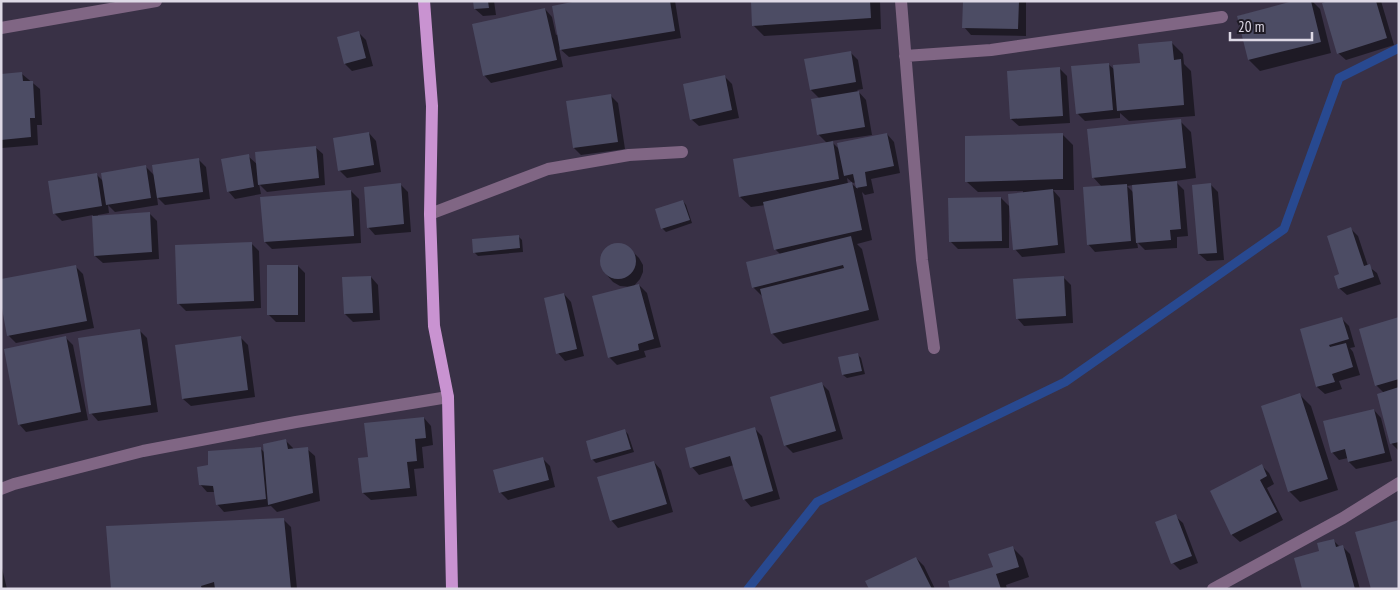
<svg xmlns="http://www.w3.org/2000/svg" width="1400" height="590" font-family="'PT Sans Narrow',sans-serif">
  <rect width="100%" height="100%" fill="#393146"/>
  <path fill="#0007" fill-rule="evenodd" d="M474 1H494L496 15 483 16 475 9Z
    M585 1H675L681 38 569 57 559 48 563 67 491 83 484 75 545 9 552 17 556 35 558 34Z
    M752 1H880L881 29 764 36 753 25Z
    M964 1H1026V36L971 35 964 27Z
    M1298 1H1312L1320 9 1331 53 1260 71 1249 60 1239 16Z
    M1333 1H1381L1394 45 1346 60 1338 53Z
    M359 33 366 40 373 66 352 71 345 64Z
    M1172 43 1183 54 1184 64 1191 71 1195 116 1129 121 1120 113V118L1085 121 1078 114 1108 64 1115 70 1141 64Z
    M850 52 858 60 863 89 857 90 866 100 872 135 831 141 840 150 887 134 894 142 900 173 871 179 874 193 865 195 862 192 872 240 857 244 862 249 879 320 783 344 772 333 763 297 753 287 781 255 775 249 765 205 751 207 740 197 827 143 818 134 820 99 811 90 806 60ZM847 178 853 183 856 182 858 189 852 184H848Z
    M1059 68 1067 76 1070 123 1019 126 1011 119Z
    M22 74 40 89 42 125H37L38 145 2 148 1 75Z
    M724 76 732 84 739 118 699 126 691 119Z
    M611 96 618 103 625 149 581 155 574 148Z
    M1180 121 1191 132 1196 178 1175 181 1184 190 1188 236 1177 237V248L1145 250 1137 242 1138 248 1095 252 1088 244 1102 187 1093 177ZM1133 185 1134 193 1127 186Z
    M369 133 376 141 381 172 347 178 339 170Z
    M1062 134 1073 145 1074 190H1053L1060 198 1065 253 1022 257 1015 249 1023 191 978 192 967 182Z
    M315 147 323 154 325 185 267 192 259 184 261 194 235 199 228 191 248 156 258 165Z
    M199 160 206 167 210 199 165 205 157 197 158 205 115 212 108 205 109 213 98 215V216L149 213 157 221 159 259 103 263 95 256 93 215 62 221 54 213 97 175 103 181 146 167 155 176Z
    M1210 184 1218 192 1224 260 1207 261 1199 254Z
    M401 185 408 192 411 232 375 235 368 227Z
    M351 191 359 199 361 243 272 249 265 242Z
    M1001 198 1009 206V248L958 249 950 241Z
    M683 201 686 205 692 223 666 232 662 228Z
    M1351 229 1358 236 1368 266 1377 273 1381 284 1347 295 1339 288Z
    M518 236 522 240 523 252 478 256 474 252Z
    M251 243 259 251 261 308 186 311 178 303Z
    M617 244 624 245 631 250 639 258 643 265V272L640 279 633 287 639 285 647 293 661 347 644 351 646 357 617 365 609 357 631 287 620 286 613 282 605 273 601 267V259L604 252 609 246Z
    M298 266 305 273V322H276L268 314Z
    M76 267 83 274 94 328 16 343 9 336 1 296Z
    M371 277 378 285 380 320 353 322 345 314Z
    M1063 277 1071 285 1073 323 1024 326 1017 318Z
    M564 294 571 302 584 356 565 361 558 353Z
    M1341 318 1349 326 1355 347 1350 348 1353 352 1360 375 1339 381 1342 389 1325 394 1317 387 1301 330Z
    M1399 319V451L1392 444 1378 395 1384 393 1376 385Z
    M139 330 147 338 158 412 98 421 91 413Z
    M240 337 248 345 255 397 191 406 183 399Z
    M66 338 73 345 88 420 26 432 19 424Z
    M857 354 861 358 865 374 847 378 843 375Z
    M821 383 829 391 843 439 793 453 785 445Z
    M1300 395 1311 406 1338 490 1300 502 1289 491Z
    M1374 410 1381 418 1392 461 1356 469 1349 462 1348 458 1339 460 1332 452Z
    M424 418 431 426 433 445 422 447 424 468 414 469 417 496 371 500 363 493 369 458Z
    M755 429 762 436 780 499 751 507 744 499 734 465 699 475 692 467Z
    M625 431 628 434 634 452 596 463 592 459Z
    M285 440 293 448V450L307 449 315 456 320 501 277 512 271 506 224 512 217 504 215 492H207L200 484 209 466 261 449 265 453Z
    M543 459 550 466 555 487 508 500 500 492Z
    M654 462 661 470 673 512 618 528 611 520Z
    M1262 466 1269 473 1274 484 1267 488 1283 520 1240 542 1232 535 1211 492Z
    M1175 516 1183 523 1198 563 1180 570 1173 563Z
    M284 520 291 527 297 589H112Z
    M1333 540 1340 547H1343L1350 554 1360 589H1303L1321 552Z
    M1012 547 1023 558 1029 577 1006 585 1007 589H952L994 567Z
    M916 558 924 566 935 589H870Z
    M1 564 7 589H1Z"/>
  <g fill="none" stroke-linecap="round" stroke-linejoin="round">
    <path stroke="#284990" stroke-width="9" d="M748 589 817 502 1065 382 1284 229 1339 78 1399 48"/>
  </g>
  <path fill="#4c4c64" d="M473 1H488L489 8 474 9Z
    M577 1H670L675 31 560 50 552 6Z
    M751 1H870L871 18 752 26Z
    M963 1H1019L1018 29 962 28Z
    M1293 1H1311L1321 42 1248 60 1237 16Z
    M1328 1H1376L1387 38 1337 54 1322 3Z
    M545 8 557 60 483 76 472 24Z
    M359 31 366 58 344 64 337 37Z
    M1172 41 1174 60 1181 59 1184 105 1117 111 1113 65 1140 63 1138 44Z
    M851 51 856 82 810 90 804 59Z
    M1109 63 1113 110 1076 114 1071 66Z
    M1060 67 1063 116 1010 119 1007 71Z
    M22 72 23 81H33L35 118H30L31 137 1 140V74Z
    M725 75 732 110 690 120 683 84Z
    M859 91 865 127 817 135 811 99Z
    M611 94 618 142 573 148 566 101Z
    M1181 119 1186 168 1092 178 1087 129Z
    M369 132 374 165 338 171 333 138Z
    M887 133 894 166 865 172 867 186 856 188 853 174 844 176 837 143Z
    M1063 133V179L965 182V136Z
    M833 141 839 179 739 197 733 159Z
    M316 146 319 178 258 185 255 152Z
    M249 154 254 187 227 192 221 159Z
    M199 158 203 192 157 198 152 165Z
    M146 165 151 198 106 205 101 173Z
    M97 173 102 206 53 214 48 181Z
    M1177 181 1181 229 1170 230 1171 240 1136 243 1132 185Z
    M852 182 862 230 774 250 763 202Z
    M401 183 404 224 367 228 364 187Z
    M1211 183 1217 253 1198 254 1192 185Z
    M1127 184 1131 241 1087 245 1083 187Z
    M1053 189 1058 245 1013 250 1008 194Z
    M351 190 354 236 264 242 260 197Z
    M1001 197 1002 241 949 242 948 198Z
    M683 200 690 220 661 229 655 209Z
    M150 212 152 252 94 256 92 216Z
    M1351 227 1364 266 1370 264 1374 277 1338 289 1334 276 1339 274 1327 236Z
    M519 235 520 248 473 253 472 239Z
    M851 236 869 310 771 334 760 289 844 268 843 265 752 288 746 262Z
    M252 242 254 301 177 304 175 245Z
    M600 261a18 18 0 1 1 36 0a18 18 0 1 1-36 0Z
    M76 265 87 321 7 336 1 303V279Z
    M267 265H298V315H267Z
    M371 276 373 313 344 314 342 277Z
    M1064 276 1066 316 1016 319 1013 279Z
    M639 284 654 339 638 344 639 350 608 358 592 296Z
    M564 293 577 349 556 354 544 298Z
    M1342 317 1349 339 1329 345 1330 347 1346 343 1353 367 1332 374 1335 382 1316 387 1300 329Z
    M1399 317V379L1375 386 1359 329Z
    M140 329 151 405 89 414 78 338Z
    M66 336 81 412 18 425 4 349Z
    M241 336 248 390 182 399 175 345Z
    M858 353 862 371 842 375 838 357Z
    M822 382 836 431 784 446 770 397Z
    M1399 387V442L1390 444 1377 394Z
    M1300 393 1328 479 1288 492 1261 406Z
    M1374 409 1385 453 1348 462 1345 449 1331 453 1323 421Z
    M424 417 426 438 415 439 417 461 407 462 410 488 362 493 358 458 368 457 364 423Z
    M755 427 773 491 743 500 730 456 690 468 685 448Z
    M625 429 631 449 591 460 586 441Z
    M286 439 288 449 308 447 313 493 268 505 263 444Z
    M261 447 266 499 216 505 213 486 199 485 197 467 208 465V451Z
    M543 457 549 480 499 493 493 470Z
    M654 461 667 504 610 521 597 477Z
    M1262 464 1267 476 1260 480 1277 512 1231 535 1210 491Z
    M1176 514 1192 556 1171 564 1155 522Z
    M284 518 291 589H215L214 582 201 586 202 589H111L106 526Z
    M1399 520V589H1371L1355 532Z
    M1334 539 1336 547 1343 545 1355 589H1302L1294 558 1319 551 1317 543Z
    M1013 546 1019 567 996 574 1001 589H950L948 581 993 567 988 554Z
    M916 557 932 589H869L865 581Z"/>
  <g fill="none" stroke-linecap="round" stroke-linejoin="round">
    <path stroke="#806684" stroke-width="12" d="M901 1 922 260 934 348
      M1 28 156 1
      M905 56 991 50 1222 17
      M430 214 548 169 629 155 682 152
      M1 489 14 484 143 451 296 422 448 397
      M1213 589 1343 518 1399 483"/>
    <path stroke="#c993d1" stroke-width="12" d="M424 1 432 106 430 214 434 326 448 397 452 589"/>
  </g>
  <rect width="1400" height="590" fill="none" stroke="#ded9e6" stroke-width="5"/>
  <path d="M1230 32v8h82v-8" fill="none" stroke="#ded9e6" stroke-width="2.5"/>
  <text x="1238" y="32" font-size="15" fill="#ded9e6" stroke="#1f1b25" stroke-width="4" paint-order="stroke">20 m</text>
</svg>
